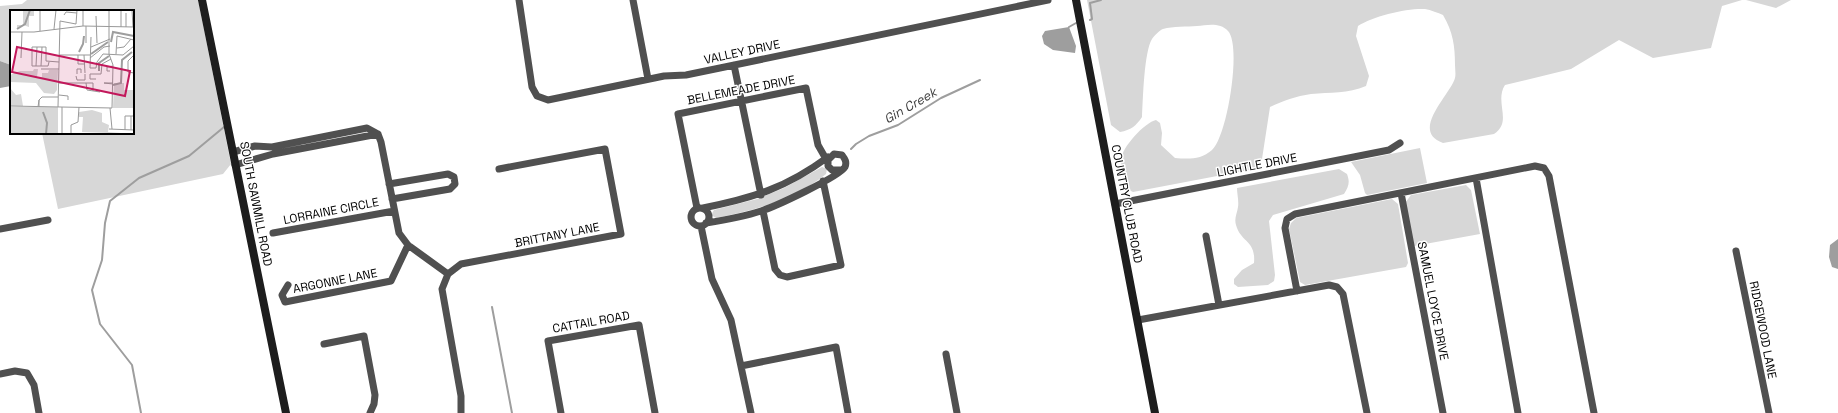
<svg xmlns="http://www.w3.org/2000/svg" width="1838" height="413" font-family="'Space Grotesk',sans-serif">
  <rect width="100%" height="100%" fill="#fff"/>
  <path fill="#d7d7d7" d="M27 0H198L231 164 223 174 58 209 42 133H133V11H11V65L0 61V6L22 4Z
    M1087 0H1742L1722 6 1711 48 1653 58 1619 40 1571 69 1505 85C1494 102 1513 122 1494 134L1443 143C1409 131 1451 94 1455 78 1456 74 1455 69 1455 65 1455 46 1453 32 1443 15 1438 13 1431 10 1425 9 1407 8 1373 16 1358 26L1356 36 1369 76 1366 86C1348 94 1330 92 1311 94 1296 96 1283 101 1270 107L1262 159 1254 169 1133 192 1127 189C1125 180 1121 170 1121 161 1120 149 1145 122 1156 120L1160 123 1162 133 1161 145 1175 158C1188 159 1201 160 1212 150 1227 137 1242 46 1228 31 1220 22 1207 25 1197 26 1187 27 1173 26 1163 29 1160 30 1154 36 1152 39 1144 52 1143 99 1142 117 1136 126 1131 130 1120 132L1111 125Z
    M1746 0H1791L1776 8Z
    M1420 148 1427 183 1367 195 1365 193 1360 175 1351 162Z
    M822 167 827 169 826 174C795 199 754 211 716 218L711 215 714 210 757 199 784 188Z
    M1339 169 1347 174C1350 182 1349 186 1344 194L1273 215 1269 221 1275 275 1274 281 1268 285 1238 287 1234 284V279L1242 270 1254 263C1256 240 1241 243 1236 225 1234 218 1237 214 1238 207 1239 201 1237 194 1237 188Z
    M1466 185 1471 190 1480 234 1414 246 1405 203 1411 195Z
    M1392 199 1398 204 1408 263 1406 267 1305 285 1300 282 1289 229 1291 223 1296 218Z"/>
  <path fill="#9e9e9e" d="M1069 27 1076 46 1075 53 1053 50 1044 44 1042 36 1045 31Z
    M0 61 11 65V86L0 88Z
    M1838 239V269L1832 267 1829 257 1830 245Z"/>
  <g fill="none" stroke-linecap="round" stroke-linejoin="round">
    <path stroke="#9e9e9e" stroke-width="2" d="M1090 20 1092 19 1090 3 1101 0
      M1069 27 1076 23
      M851 149 856 144 869 136 898 125 941 98 980 80
      M492 307 512 413
      M141 413 132 365 100 324 92 290 102 260 105 223 110 201 139 178 189 156 224 127"/>
    <path stroke="#505050" stroke-width="7" d="M519 0 532 87 537 96 548 100 664 76 686 75 1048 0
      M633 0 648 79
      M734 65 761 195
      M378 134 381 142 399 233 408 245 448 274
      M233 152 255 146 272 147 367 128 378 134 273 154 235 165
      M1476 178 1518 413
      M389 184 448 174 454 177 455 184 450 189 392 199
      M1401 193 1443 413
      M1115 204 1389 150 1400 143
      M691 217a9 9 0 1 1 18 0a9 9 0 1 1-18 0Z
      M697 208 678 114 806 88 818 145 826 159
      M703 208C753 198 786 188 828 157
      M763 211 775 269 780 275 787 277 841 265 823 181
      M706 223C725 220 743 217 761 211 774 207 839 177 845 167 847 162 845 159 842 155L834 154 828 160V166L832 170H841
      M701 226 712 279 731 320 751 413
      M0 229 48 220
      M273 233 394 211
      M1206 236 1219 305
      M1736 251 1769 413
      M288 285 282 295 285 302 391 281 408 245
      M1297 291 1285 228 1287 219 1295 214 1535 166 1544 168 1549 176 1594 413
      M1138 320 1329 285 1337 287 1343 294 1367 413
      M324 344 364 336 375 395 374 404 370 413
      M946 354 957 413
      M741 366 836 347 848 413
      M0 374 15 371 27 373 34 385 39 413
      M461 413V396L442 289 448 274 461 264 621 234 605 149 499 169
      M561 413 548 341 639 325 655 413"/>
    <path stroke="#1d1d1d" stroke-width="8" d="M202 0 286 413
      M1076 0 1155 413"/>
  </g>
  <g text-anchor="middle" stroke-width="3" stroke-linejoin="round" paint-order="stroke">
    <g font-size="12" fill="#000" stroke="#fff">
      <text transform="translate(742 52) rotate(-12)" y="4">VALLEY DRIVE</text>
      <text transform="translate(741 90) rotate(-11)" y="4">BELLEMEADE DRIVE</text>
      <text transform="translate(1257 165) rotate(-11)" y="4">LIGHTLE DRIVE</text>
      <text transform="translate(256 204) rotate(79)" y="4">SOUTH SAWMILL ROAD</text>
      <text transform="translate(1127 204) rotate(79)" y="4">COUNTRY CLUB ROAD</text>
      <text transform="translate(331 211) rotate(-11)" y="4">LORRAINE CIRCLE</text>
      <text transform="translate(557 235) rotate(-11)" y="4">BRITTANY LANE</text>
      <text transform="translate(335 281) rotate(-11)" y="4">ARGONNE LANE</text>
      <text transform="translate(1433 301) rotate(79)" y="4">SAMUEL LOYCE DRIVE</text>
      <text transform="translate(591 322) rotate(-10)" y="4">CATTAIL ROAD</text>
      <text transform="translate(1763 330) rotate(79)" y="4">RIDGEWOOD LANE</text>
    </g>
    <g font-size="13" font-style="italic" fill="#3f3f3f" stroke="#fff">
      <text transform="translate(910 105) rotate(-30)" y="5">Gin Creek</text>
    </g>
  </g>
  <g transform="translate(10 10)">
    <rect width="124" height="124" fill="#fff"/>
    <path d="M13 0H24V6H19V17L13 15 7 19V15H13ZM24 59H28L27 67H32V63H38L39 60H48L47 80 44 84 34 83 26 73 0 72V65L10 61H23ZM104 73H114V80H124V98H103ZM0 78 6 85 11 84 13 96H0ZM0 97H48V124H0ZM82 100 92 103V112L99 115 98 122 124 124 72 122 73 107H69V102Z" fill="#d7d7d7"/>
    <path fill="none" stroke="#9e9e9e" stroke-width="2" d="M7 19 15 14 20 0M101 32 103 22 124 26M69 42 73 34 74 26M81 44 98 32M89 61V53L99 46M103 75 111 73 112 50 122 42M33 102 37 113 36 124"/>
    <path fill="none" stroke="#999" stroke-width="1" d="M30 0V21M111 0V17M122 0 123 17M116 3V17M54 5 56 2 67 3M86 6 87 33M66 14 67 0M73 16V0M44 19 46 0M0 22H24L73 16 124 17M81 27 80 58H86L87 52 93 44 113 45 124 36M76 33V16M81 37 100 29M107 38 114 37 121 29M106 44 107 26 124 30M49 45H80M68 45V54H74M74 45 75 63M124 45 118 51V62L124 63M11 48 12 22M80 48 94 37 100 36M39 52 38 56H22V37H36V51L49 52M26 56 27 37M31 56 32 37M31 59H49M100 61H97V57L103 56M67 64V59H71V63M66 66 67 70H75V64M86 69H80V64H91L92 54 101 49M49 73H83V81M76 73 77 80 90 82M103 74 94 73H103M49 85 58 86V90M29 90 32 87H48M0 96 102 98 103 55 99 44V0M28 97 29 90V97M48 97 50 11 66 14M100 98 102 119M99 119 124 120M115 120V106H124M121 120V106M52 124V97M61 124V115L68 112 69 97"/>
    <path fill="#c2185b" fill-opacity="0.15" stroke="#c2185b" stroke-width="2" d="M7 37 120 61 115 86 2 62Z"/>
    <rect width="124" height="124" fill="none" stroke="#000" stroke-width="2"/>
  </g>
</svg>
